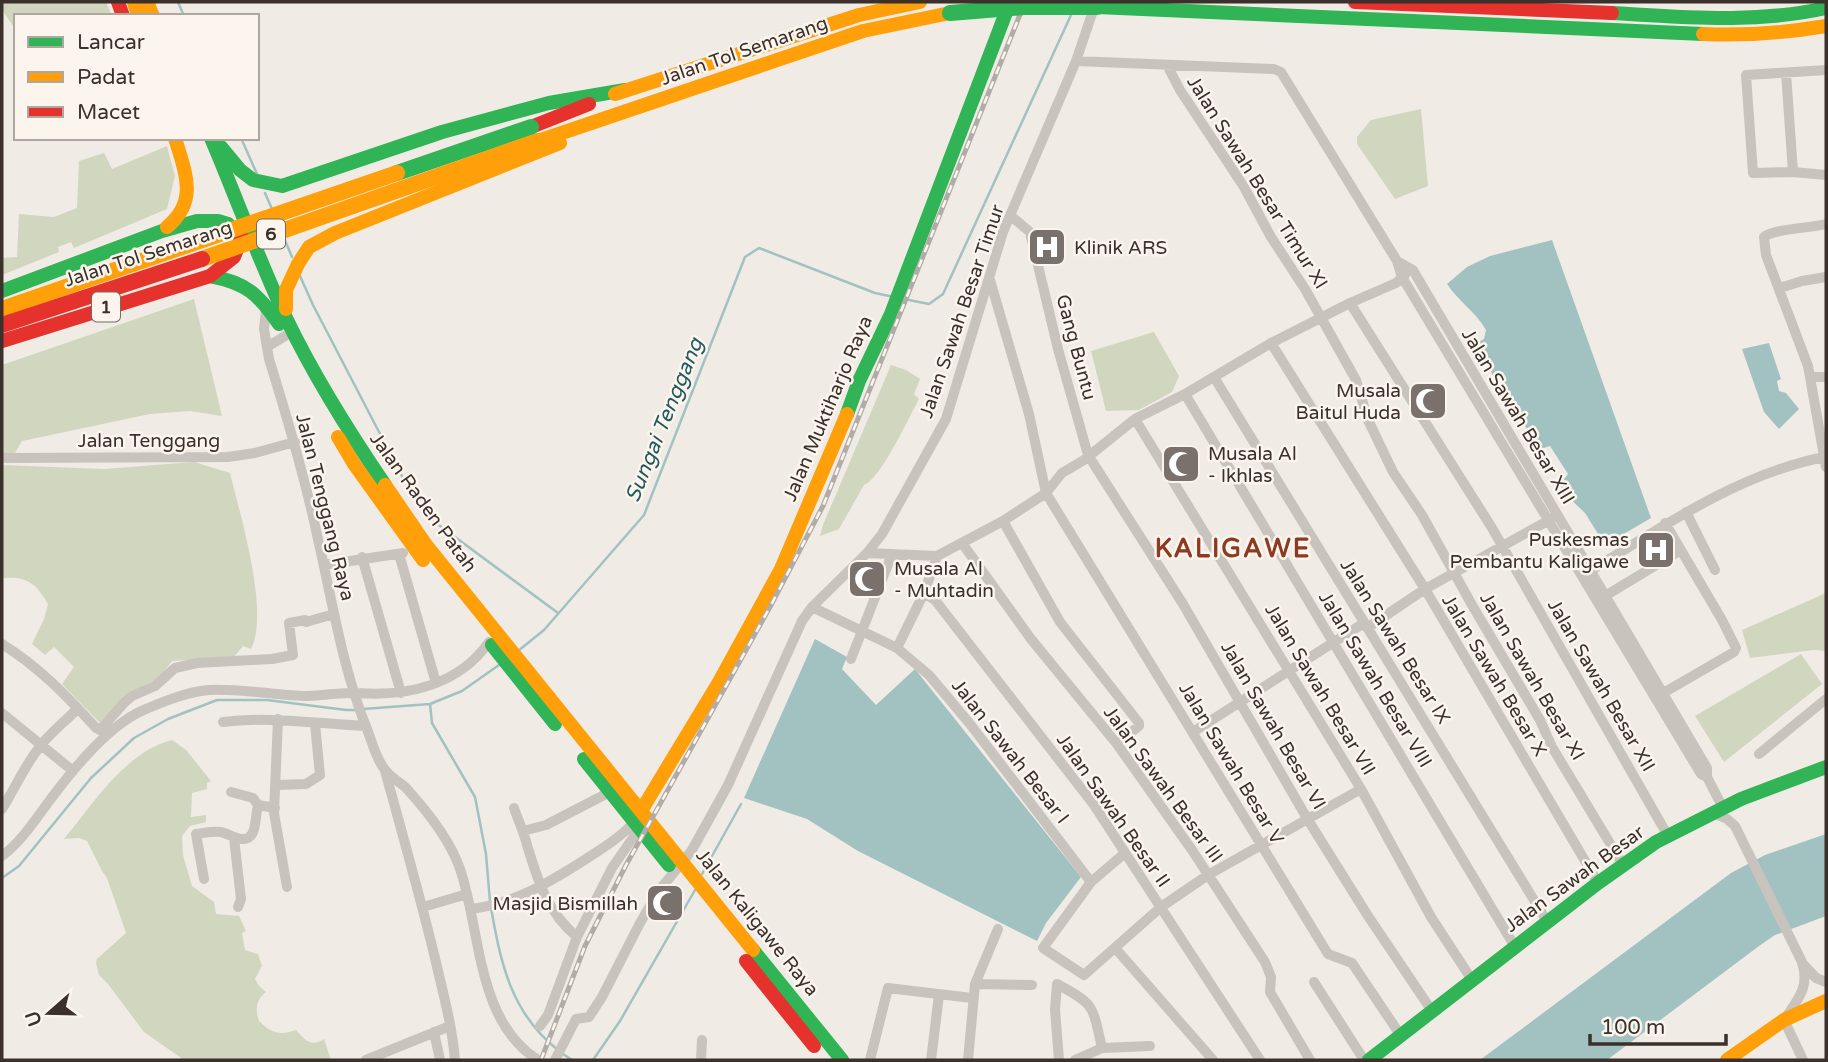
<svg xmlns="http://www.w3.org/2000/svg" width="1828" height="1062" font-family="'Varela Round',sans-serif">
  <rect width="100%" height="100%" fill="#f0ebe5"/>
  <path fill="#d1d6bf" d="M2 2H106L112 16H16V30L2 10Z
    M1421 109 1428 186 1395 199 1357 144V137L1371 120Z
    M167 146 175 176 167 209 74 248 71 242 58 247 59 252 2 275V258L17 257 19 214 54 217 77 208 79 161 104 153 112 169Z
    M194 299 222 416 190 411 150 414 22 441 15 453 2 454V365Z
    M1154 332 1179 376 1172 392 1139 410 1106 411 1091 351Z
    M891 365 906 370 920 379 914 394 919 399C909 417 881 479 864 485L839 529 820 536 823 525Z
    M194 462 230 473C240 514 270 613 251 649L243 646 234 657 172 661 159 678 126 695 100 723 62 684 74 667 54 647 45 655 32 644 44 619 48 604C36 583 27 576 2 578V465L104 469Z
    M1826 593V651L1813 650 1750 658 1742 630Z
    M1801 654 1822 684 1724 762 1695 716Z
    M172 740 186 750 211 781 207 783V789L192 793 191 817 206 815V822L190 826 182 836 183 855 192 886 214 902 216 914 239 916 246 931 242 933 245 950 258 954 262 966 255 979 259 986 266 992C256 999 255 1010 259 1021 271 1033 280 1036 296 1030 306 1041 311 1047 324 1039L331 1060H184L144 1032 108 984 99 975 96 963 97 959 126 933 107 878 102 871 87 841 79 838 64 839C94 803 125 752 172 740Z"/>
  <path fill="#a1c2c1" d="M1552 240 1651 518 1605 545 1585 513 1564 493 1560 485 1568 474 1550 446 1538 450 1532 444 1527 429 1513 408 1506 404 1487 363 1474 344 1484 339 1486 330C1476 312 1458 301 1447 284L1467 267 1490 256Z
    M1769 343 1781 379 1777 381 1779 391 1786 393 1799 409 1779 429 1764 412 1742 349Z
    M815 639 847 657 842 669 876 705 915 669 1081 877 1046 923 1037 941 858 851 807 819 744 798Z
    M1826 834V916L1775 935 1759 946 1607 1060H1480L1731 873 1765 855Z"/>
  <g fill="none" stroke-linecap="round" stroke-linejoin="round">
    <path stroke="#a1c2c1" stroke-width="2.5" d="M178 2 184 16
      M241 138 257 174
      M265 193 272 209
      M284 238 292 257
      M300 276 313 305 404 480 432 520 558 613
      M904 299 929 304 943 294 1071 15
      M518 651 544 630 644 515 745 257 759 248 875 293 894 297
      M430 704 432 723 475 797 486 854 490 902
      M363 709 430 704 462 691 499 665
      M702 874 741 804
      M2 878 19 866 91 778 134 738 168 719 217 700H267L346 710H356
      M491 908C501 964 511 1013 558 1050
      M563 1054 572 1060
      M593 1060 620 1021 695 890"/>
    <path stroke="#c9c3be" stroke-width="10" d="M1076 61 1095 5
      M1167 65 1180 90 1244 187 1271 237 1305 289 1356 380 1368 420 1393 472 1422 515 1472 605 1540 720 1552 747 1623 865
      M1786 73 1793 172 1753 173 1746 75 1826 70
      M1793 172 1826 175
      M1011 216 1030 232 1058 349 1088 455 1183 604 1308 820 1368 916 1432 1011
      M1826 224C1812 228 1772 229 1764 237L1766 255 1808 366 1826 467
      M1397 261 1413 270 1417 277 1707 768V777L1723 808
      M990 280 1029 414 1046 493 1328 954 1352 963 1401 1036
      M1780 288 1802 281 1826 277
      M1350 303 1492 528 1668 836
      M266 310 264 329 267 347
      M285 336 267 347 269 359C288 420 306 481 319 544 333 605 343 670 367 729 372 742 377 762 387 772 393 779 401 783 407 789 426 810 451 842 460 869 481 930 476 1021 538 1060
      M1271 343 1425 589 1598 883
      M1214 377 1548 923
      M1811 377H1826
      M1185 394 1515 947
      M1135 419 1361 789 1431 917 1472 980
      M2 458 228 457 255 453 295 442
      M1686 512 1715 570
      M1003 521 1060 622 1139 723V726L1117 744
      M962 543 1031 639 1117 744 1192 850 1265 962 1271 977 1270 992 1310 1060
      M867 553 937 556 1003 521 1046 493 1062 473 1084 460 1135 419 1185 394 1271 343 1350 303 1396 283 1405 275
      M399 554 436 683
      M362 557 401 693
      M324 565 403 553
      M1587 573C1662 527 1736 475 1824 457
      M924 593 935 600 1094 805 1260 1060
      M1605 596 1681 550
      M812 607 897 648 929 675 970 724 1091 882
      M1367 628 1425 589 1553 518
      M2 644C38 666 68 697 96 728L100 730 124 703 132 696 155 686 175 668 197 663 272 659 293 655 289 623 305 620 306 622 334 614
      M897 648 924 593 937 556
      M851 659 892 554
      M1658 696 1734 652 1736 648 1722 620 1665 523
      M2 713 73 771
      M278 719 274 813 287 887
      M223 722C271 716 318 724 366 726
      M1193 732 1364 623
      M1759 754 1826 699
      M385 771C402 832 419 893 434 954 442 989 452 1024 455 1060
      M277 785 306 784 320 775 315 724
      M231 792 253 798 258 805
      M514 808C518 820 524 832 527 845 538 881 547 912 577 937
      M2 809C16 787 25 764 42 744 52 731 66 721 77 709
      M1713 813 1727 819 1735 826 1802 962C1810 988 1798 999 1784 1020L1803 1060
      M523 831 546 825 610 792
      M234 838 241 899 238 907
      M1125 853 1091 882 1043 948 1084 975 1161 907 1208 875 1361 789
      M2 856C22 841 35 820 50 800 73 769 110 723 146 709 165 701 187 692 208 690 240 688 271 695 304 696 321 696 339 692 357 693 407 697 459 685 489 642
      M204 879 196 834C204 833 212 831 220 832 229 833 245 846 252 834 256 828 256 813 258 805L275 808
      M423 907 467 894
      M470 909C514 904 550 882 586 859 603 848 621 837 634 822
      M1116 949 1213 1060
      M1804 965 1816 978 1826 982
      M1314 982 1364 1060
      M975 984 1032 985
      M540 1026 548 1015 577 937 612 868 639 829
      M434 1032 440 1060
      M366 1060 450 1026
      M555 1060 576 1019 589 1017 602 997 640 923 658 892 692 850 728 785 802 621 812 607 867 553 882 534 946 419 1003 232 1076 61 1274 69 1281 72 1397 261 1402 277 1701 774 1707 777
      M701 1060 702 1040
      M870 1060 888 988 972 998
      M931 1060 939 995
      M968 1060 975 984 998 929
      M1059 1060 1055 1010 1057 984C1096 1005 1092 1005 1102 1048
      M1075 1060 1102 1048 1150 1046"/>
    <path stroke="#30b455" stroke-width="14" d="M1097 7 1703 34
      M1612 13C1683 17 1755 24 1826 8
      M211 138C237 199 259 261 287 320 315 378 349 432 385 485
      M221 147 240 170 253 180 282 186 442 132 549 103 625 90
      M210 276C247 283 258 294 279 324
      M2 291 162 231 197 221H218L228 224 241 238
      M847 414 859 381 891 314 1010 2
      M492 645 555 724
      M584 759 669 865
      M753 950 842 1060
      M1369 1060 1598 883 1656 842 1741 799 1826 767"/>
    <path stroke="#ff9f0a" stroke-width="14" d="M134 2 138 16
      M147 2 153 16
      M1703 34C1745 36 1784 33 1826 26
      M615 94 859 15 920 2
      M538 141 863 31 950 13
      M167 227C199 201 185 172 175 138
      M286 309V290L298 264 309 247 335 233 560 143
      M338 437 354 464 423 560
      M385 485 426 545 753 950
      M641 811 719 682 781 569 847 414
      M1727 1060 1784 1020 1826 1001"/>
    <path stroke="#e5322d" stroke-width="14" d="M118 2 123 16
      M1355 2 1612 13
      M531 127 589 104
      M2 341 210 276 234 257 242 237
      M746 961 814 1046"/>
    <defs>
      <path id="rail" d="M541 1060 585 946 626 865 770 607 823 506 1025 2"/>
    </defs>
    <use href="#rail" stroke="#b1aca8" stroke-width="5"/>
    <use href="#rail" stroke="#fbf5ee" stroke-width="2.5" stroke-dasharray="8" stroke-linecap="butt"/>
    <path stroke="#30b455" stroke-width="16" d="M950 13 1024 7H1097
      M397 173 531 127"/>
    <path stroke="#ff9f0a" stroke-width="16" d="M202 259 538 141
      M2 309 397 173"/>
    <path stroke="#e5322d" stroke-width="16" d="M2 325 202 259"/>
  </g>
  <defs>
    <symbol id="hospital-square" viewBox="-11 -11 22 22"><rect x="-9" y="-9" width="18" height="18" rx="4" fill="#7a716c" stroke="#fbf5ee"/><path d="M-5-5h3v3.5h4V-5h3V5h-3V1.5h-4V5h-3Z" fill="#fff"/></symbol>
    <symbol id="mosque-square" viewBox="-11 -11 22 22"><rect x="-9" y="-9" width="18" height="18" rx="4" fill="#7a716c" stroke="#fbf5ee"/><path d="M3.5-4.9A6 6 0 1 0 3.5 4.9A5 5 0 1 1 3.5-4.9Z" fill="#fff"/></symbol>
  </defs>
  <g fill-rule="evenodd">
    <use href="#hospital-square" x="1025" y="225" width="44" height="44"/>
    <use href="#mosque-square" x="1406" y="379" width="44" height="44"/>
    <use href="#mosque-square" x="1159" y="442" width="44" height="44"/>
    <use href="#hospital-square" x="1634" y="528" width="44" height="44"/>
    <use href="#mosque-square" x="845" y="557" width="44" height="44"/>
    <use href="#mosque-square" x="643" y="881" width="44" height="44"/>
  </g>
  <g text-anchor="middle" stroke-width="5" stroke-linejoin="round" paint-order="stroke">
    <g fill="#fbf5ee" stroke="#756b66" stroke-width="2">
      <rect x="257" y="219.5" width="28" height="29" rx="5"/>
      <rect x="92" y="292.5" width="28" height="29" rx="5"/>
    </g>
    <g font-size="18" font-weight="bold" fill="#3b302b">
      <text x="271" y="240">6</text>
      <text x="106" y="313">1</text>
    </g>
    <g font-size="19" fill="#3b302b" stroke="#fbf5ee">
      <text transform="translate(744 50) rotate(-19)" y="7">Jalan Tol Semarang</text>
      <text transform="translate(1258 182) rotate(58)" y="7">Jalan Sawah Besar Timur XI</text>
      <text transform="translate(148 253) rotate(-18)" y="7">Jalan Tol Semarang</text>
      <text transform="translate(961 311) rotate(-71)" y="7">Jalan Sawah Besar Timur</text>
      <text transform="translate(1077 347) rotate(75)" y="7">Gang Buntu</text>
      <text transform="translate(827 408) rotate(-67)" y="7">Jalan Muktiharjo Raya</text>
      <text transform="translate(1519 416) rotate(59)" y="7">Jalan Sawah Besar XIII</text>
      <text x="149" y="447">Jalan Tenggang</text>
      <text transform="translate(424 502) rotate(54)" y="7">Jalan Raden Patah</text>
      <text transform="translate(326 507) rotate(76)" y="7">Jalan Tenggang Raya</text>
      <text transform="translate(1396 641) rotate(58)" y="7">Jalan Sawah Besar IX</text>
      <text transform="translate(1495 675) rotate(59)" y="7">Jalan Sawah Besar X</text>
      <text transform="translate(1533 676) rotate(60)" y="7">Jalan Sawah Besar XI</text>
      <text transform="translate(1376 679) rotate(59)" y="7">Jalan Sawah Besar VIII</text>
      <text transform="translate(1602 685) rotate(60)" y="7">Jalan Sawah Besar XII</text>
      <text transform="translate(1321 689) rotate(59)" y="7">Jalan Sawah Besar VII</text>
      <text transform="translate(1274 725) rotate(60)" y="7">Jalan Sawah Besar VI</text>
      <text transform="translate(1011 751) rotate(52)" y="7">Jalan Sawah Besar I</text>
      <text transform="translate(1232 763) rotate(59)" y="7">Jalan Sawah Besar V</text>
      <text transform="translate(1164 784) rotate(54)" y="7">Jalan Sawah Besar III</text>
      <text transform="translate(1114 810) rotate(55)" y="7">Jalan Sawah Besar II</text>
      <text transform="translate(1574 878) rotate(-36)" y="7">Jalan Sawah Besar</text>
      <text transform="translate(758 922) rotate(51)" y="7">Jalan Kaligawe Raya</text>
    </g>
    <g font-size="19" fill="#3b302b" stroke="#fbf5ee" text-anchor="start">
      <text x="1074" y="254">Klinik ARS</text>
      <text x="1401" y="397" text-anchor="end">Musala<tspan x="1401" dy="22">Baitul Huda</tspan></text>
      <text x="1208" y="460">Musala Al<tspan x="1208" dy="22">- Ikhlas</tspan></text>
      <text x="1629" y="546" text-anchor="end">Puskesmas<tspan x="1629" dy="22">Pembantu Kaligawe</tspan></text>
      <text x="894" y="575">Musala Al<tspan x="894" dy="22">- Muhtadin</tspan></text>
      <text x="638" y="910" text-anchor="end">Masjid Bismillah</text>
    </g>
    <g font-size="21" font-style="italic" fill="#1f5a5e" stroke="#fbf5ee">
      <text transform="translate(664 420) rotate(-68)" y="7">Sungai Tenggang</text>
    </g>
    <g font-size="26" font-weight="bold" letter-spacing="2" fill="#8c3b22" stroke="#fbf5ee">
      <text x="1233" y="557">KALIGAWE</text>
    </g>
  </g>
  <rect width="1828" height="1062" fill="none" stroke="#3b302b" stroke-width="7"/>
  <rect x="14" y="14" width="245" height="126" fill="#fbf5ee" stroke="#aea6a0" stroke-width="2"/>
  <rect x="28" y="37" width="35" height="10" fill="#30b455" stroke="#aea6a0" stroke-width="2"/>
  <text x="77" y="49" font-size="21" fill="#3b302b">Lancar</text>
  <rect x="28" y="72" width="35" height="10" fill="#ff9f0a" stroke="#aea6a0" stroke-width="2"/>
  <text x="77" y="84" font-size="21" fill="#3b302b">Padat</text>
  <rect x="28" y="107" width="35" height="10" fill="#e5322d" stroke="#aea6a0" stroke-width="2"/>
  <text x="77" y="119" font-size="21" fill="#3b302b">Macet</text>
  <g transform="translate(49 1013) rotate(250)" stroke="#fbf5ee" stroke-width="5" paint-order="stroke">
  <path d="M0-5L12 26L0 18L-12 26Z" fill="#3b302b"/>
  <text y="-10" font-size="19" font-weight="bold" text-anchor="middle" fill="#3b302b">U</text>
  </g>
  <path d="M1590 1034v10h136v-10" fill="none" stroke="#3b302b" stroke-width="3.5"/>
  <text x="1601" y="1034" font-size="21" fill="#3b302b" stroke="#fbf5ee" stroke-width="5" paint-order="stroke">100 m</text>
</svg>
